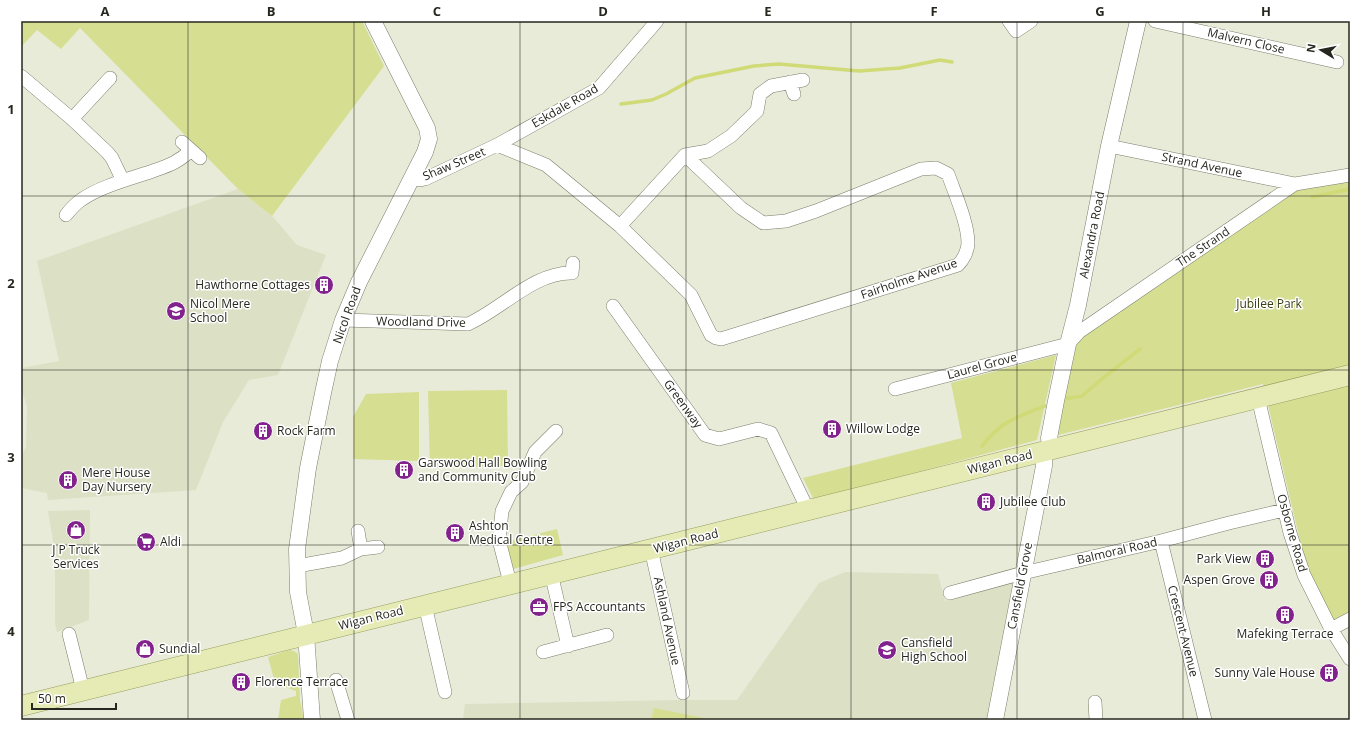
<svg xmlns="http://www.w3.org/2000/svg" width="1371" height="741" font-family="'Open Sans',sans-serif">
  <rect width="100%" height="100%" fill="#e8ebd7"/>
  <path fill="#dce0c4" d="M238 189 272 216 297 245 326 255 278 375 249 380 223 422 196 490 48 500 47 493 21 488V457L26 447 27 406 21 388V368L59 361 37 261Z
    M90 510 89 620 57 632 55 623V552L48 511Z
    M845 572 938 574 945 601 1014 583 989 720H463L465 704 681 700H737L819 583Z"/>
  <path fill="#d6de92" d="M21 21H362L384 66 272 216 238 189 80 28 61 49 37 30 21 47Z
    M1350 177V611L1333 620 1307 570 1263 384 1054 436 1076 342 1299 185Z
    M1056 355 1037 440 814 500 803 478 962 438 951 383Z
    M507 390 508 466 430 468 428 391Z
    M419 392V461L353 459V417L366 394Z
    M557 529 563 555 513 569 506 542Z
    M289 650 294 651 298 654 300 700 304 720H278L281 700 296 696V691L275 683 268 657Z
    M654 708 714 720H651Z"/>
  <g fill="none" stroke-linecap="round" stroke-linejoin="round">
    <path stroke="#d0da77" stroke-width="3.5" d="M621 104 652 100 666 94 695 78 754 66 779 64 859 71 900 68 940 60 952 62
      M1312 197 1350 189
      M1063 399 1082 396 1103 378 1140 349
      M982 446C1000 422 1018 416 1045 406"/>
    <defs>
      <path id="minor" d="M1009 21 1016 31 1031 21
        M1155 21 1337 62
        M21 76 72 119 107 152 112 158 123 181
        M790 82 794 94
        M72 119 110 78
        M182 142 200 158
        M497 145 546 165 620 226 691 295 711 335 716 338 721 339 958 265C963 260 968 251 968 243 968 223 955 194 948 174L936 168 921 169 816 211 786 221 763 223 741 208 685 155 620 226
        M1109 146 1295 184
        M685 155 708 151 731 136 757 111 760 94 771 86 803 80
        M411 178 420 180 425 179 497 145 599 88 657 21
        M66 215C70 210 75 204 81 200 99 187 129 179 150 172 167 166 178 163 191 150
        M613 306 705 435 719 439 758 429 771 433 808 510
        M343 320 468 324C502 309 534 272 572 273L573 263
        M895 389 1068 344 1079 332 1295 184 1350 175
        M1258 398 1290 533 1304 575 1331 629 1350 659
        M358 531 361 549
        M1161 541 1205 720
        M651 549 683 693
        M297 566 342 558 361 549 378 547
        M551 573 568 646
        M510 583 499 540 502 511 511 492 522 482 535 452 556 431
        M950 593 1023 573 1161 541 1229 523 1284 510
        M425 605 445 692
        M1331 629 1350 619
        M69 634 83 690
        M543 652 607 635
        M336 680 348 720
        M1095 702 1096 720"/>
      <path id="tertiary" d="M1051 450 1049 438 1056 401 1068 344 1078 305 1109 146 1138 21
        M312 720 306 634 298 592 297 549 308 468 323 393 330 361 343 320 359 282 425 152 429 139 427 128 373 21
        M995 720 1044 466V460L1042 452"/>
      <path id="primary" d="M21 706C232 652 444 601 656 548 887 491 1118 432 1350 375"/>
    </defs>
    <use href="#minor" stroke="#7b7e6c" stroke-width="14"/>
    <use href="#tertiary" stroke="#7b7e6c" stroke-width="17"/>
    <use href="#primary" stroke="#989e61" stroke-width="21"/>
    <use href="#minor" stroke="#fff" stroke-width="13"/>
    <use href="#tertiary" stroke="#fff" stroke-width="16"/>
    <use href="#primary" stroke="#e6ebb5" stroke-width="20"/>
  </g>
  <path fill="none" stroke="#26271f" stroke-width="1" stroke-opacity="0.55" d="M188 21V720M354 21V720M520 21V720M686 21V720M851 21V720M1017 21V720M1183 21V720M21 196H1350M21 370H1350M21 545H1350"/>
  <defs>
    <symbol id="building-disc" viewBox="-11 -11 22 22"><circle r="9.5" fill="#82228d" stroke="#fff"/><path d="M-4-6H4V6H1V3H-1V6H-4ZM-2.5-4.3h1.7v1.8h-1.7ZM.8-4.3h1.7v1.8H.8ZM-2.5-1h1.7V.8h-1.7ZM.8-1h1.7V.8H.8Z" fill="#fff"/></symbol>
    <symbol id="school-disc" viewBox="-11 -11 22 22"><circle r="9.5" fill="#82228d" stroke="#fff"/><path d="M0-5L7-2L0 1L-7-2ZM-4 1L0 2.5L4 1V4Q0 6-4 4Z" fill="#fff"/></symbol>
    <symbol id="shop-disc" viewBox="-11 -11 22 22"><circle r="9.5" fill="#82228d" stroke="#fff"/><path d="M-5-2.5h2.3a2.7 3.5 0 0 1 5.4 0H5L5.5 6h-11ZM-1.5-2.5h3a1.5 2.3 0 0 0-3 0Z" fill="#fff"/></symbol>
    <symbol id="supermarket-disc" viewBox="-11 -11 22 22"><circle r="9.5" fill="#82228d" stroke="#fff"/><path d="M-6-5.5h2.5l.6 2H6L4.5 2H-2.5L-4.4-4H-6ZM-1.5 3.2a1.3 1.3 0 1 0 .1 0ZM3 3.2a1.3 1.3 0 1 0 .1 0Z" fill="#fff"/></symbol>
    <symbol id="office-disc" viewBox="-11 -11 22 22"><circle r="9.5" fill="#82228d" stroke="#fff"/><path d="M-6-3h4V-5.5h4V-3h4V5H-6ZM-1-4.5V-3h2v-1.5ZM-6 0V1H6V0Z" fill="#fff"/></symbol>
  </defs>
  <g fill-rule="evenodd">
    <use href="#building-disc" x="313" y="274" width="22" height="22"/>
    <use href="#school-disc" x="165" y="300" width="22" height="22"/>
    <use href="#building-disc" x="821" y="418" width="22" height="22"/>
    <use href="#building-disc" x="252" y="420" width="22" height="22"/>
    <use href="#building-disc" x="393" y="459" width="22" height="22"/>
    <use href="#building-disc" x="57" y="469" width="22" height="22"/>
    <use href="#building-disc" x="975" y="491" width="22" height="22"/>
    <use href="#shop-disc" x="65" y="519" width="22" height="22"/>
    <use href="#building-disc" x="444" y="522" width="22" height="22"/>
    <use href="#supermarket-disc" x="135" y="531" width="22" height="22"/>
    <use href="#building-disc" x="1254" y="548" width="22" height="22"/>
    <use href="#building-disc" x="1258" y="569" width="22" height="22"/>
    <use href="#office-disc" x="528" y="596" width="22" height="22"/>
    <use href="#building-disc" x="1274" y="604" width="22" height="22"/>
    <use href="#shop-disc" x="134" y="638" width="22" height="22"/>
    <use href="#school-disc" x="876" y="639" width="22" height="22"/>
    <use href="#building-disc" x="1318" y="662" width="22" height="22"/>
    <use href="#building-disc" x="230" y="671" width="22" height="22"/>
  </g>
  <g text-anchor="middle" stroke-width="3" stroke-linejoin="round" paint-order="stroke">
    <g font-size="12" fill="#26271f" stroke="#fff">
      <text transform="translate(1246 41) rotate(13)" y="4">Malvern Close</text>
      <text transform="translate(565 106) rotate(-30)" y="4">Eskdale Road</text>
      <text transform="translate(454 164) rotate(-23)" y="4">Shaw Street</text>
      <text transform="translate(1202 165) rotate(12)" y="4">Strand Avenue</text>
      <text transform="translate(1092 235) rotate(-79)" y="4">Alexandra Road</text>
      <text transform="translate(1203 247) rotate(-34)" y="4">The Strand</text>
      <text transform="translate(909 279) rotate(-19)" y="4">Fairholme Avenue</text>
      <text transform="translate(347 315) rotate(-70)" y="4">Nicol Road</text>
      <text transform="translate(421 322) rotate(1)" y="4">Woodland Drive</text>
      <text transform="translate(982 366) rotate(-15)" y="4">Laurel Grove</text>
      <text transform="translate(683 404) rotate(54)" y="4">Greenway</text>
      <text transform="translate(1000 462) rotate(-14)" y="4">Wigan Road</text>
      <text transform="translate(1292 533) rotate(74)" y="4">Osborne Road</text>
      <text transform="translate(686 541) rotate(-14)" y="4">Wigan Road</text>
      <text transform="translate(1117 551) rotate(-13)" y="4">Balmoral Road</text>
      <text transform="translate(1020 586) rotate(-79)" y="4">Cansfield Grove</text>
      <text transform="translate(371 618) rotate(-14)" y="4">Wigan Road</text>
      <text transform="translate(667 621) rotate(78)" y="4">Ashland Avenue</text>
      <text transform="translate(1183 631) rotate(76)" y="4">Crescent Avenue</text>
    </g>
    <g font-size="12" fill="#26271f" stroke="#fff" text-anchor="start">
      <text x="310" y="289" text-anchor="end">Hawthorne Cottages</text>
      <text x="190" y="308">Nicol Mere<tspan x="190" dy="14">School</tspan></text>
      <text x="846" y="433">Willow Lodge</text>
      <text x="277" y="435">Rock Farm</text>
      <text x="418" y="467">Garswood Hall Bowling<tspan x="418" dy="14">and Community Club</tspan></text>
      <text x="82" y="477">Mere House<tspan x="82" dy="14">Day Nursery</tspan></text>
      <text x="1000" y="506">Jubilee Club</text>
      <text x="469" y="530">Ashton<tspan x="469" dy="14">Medical Centre</tspan></text>
      <text x="160" y="546">Aldi</text>
      <text x="76" y="554" text-anchor="middle">J P Truck<tspan x="76" dy="14">Services</tspan></text>
      <text x="1251" y="563" text-anchor="end">Park View</text>
      <text x="1255" y="584" text-anchor="end">Aspen Grove</text>
      <text x="553" y="611">FPS Accountants</text>
      <text x="1285" y="638" text-anchor="middle">Mafeking Terrace</text>
      <text x="901" y="647">Cansfield<tspan x="901" dy="14">High School</tspan></text>
      <text x="159" y="653">Sundial</text>
      <text x="1315" y="677" text-anchor="end">Sunny Vale House</text>
      <text x="255" y="686">Florence Terrace</text>
    </g>
    <g font-size="12" fill="#3b3e15" stroke="#fff">
      <text x="1269" y="308">Jubilee Park</text>
    </g>
  </g>
  <rect width="1371" height="741" fill="none" stroke="#ffffff" stroke-width="44"/>
  <g transform="translate(1321 50) rotate(280)" stroke="#ffffff" stroke-width="3" paint-order="stroke">
  <path d="M0-3L7 15L0 10L-7 15Z" fill="#26271f"/>
  <text y="-6" font-size="11" font-weight="bold" text-anchor="middle" fill="#26271f">N</text>
  </g>
  <path d="M32 703v6h84v-6" fill="none" stroke="#26271f" stroke-width="2"/>
  <text x="38" y="703" font-size="12" fill="#26271f" stroke="#ffffff" stroke-width="3" paint-order="stroke">50 m</text>
  <rect x="22" y="22" width="1327" height="697" fill="none" stroke="#26271f" stroke-width="1.5"/>
  <g font-size="13" text-anchor="middle" font-weight="bold" fill="#26271f">
    <text x="105" y="16">A</text>
    <text x="271" y="16">B</text>
    <text x="437" y="16">C</text>
    <text x="603" y="16">D</text>
    <text x="768" y="16">E</text>
    <text x="934" y="16">F</text>
    <text x="1100" y="16">G</text>
    <text x="1266" y="16">H</text>
    <text x="11" y="114">1</text>
    <text x="11" y="288">2</text>
    <text x="11" y="462">3</text>
    <text x="11" y="636">4</text>
  </g>
</svg>
